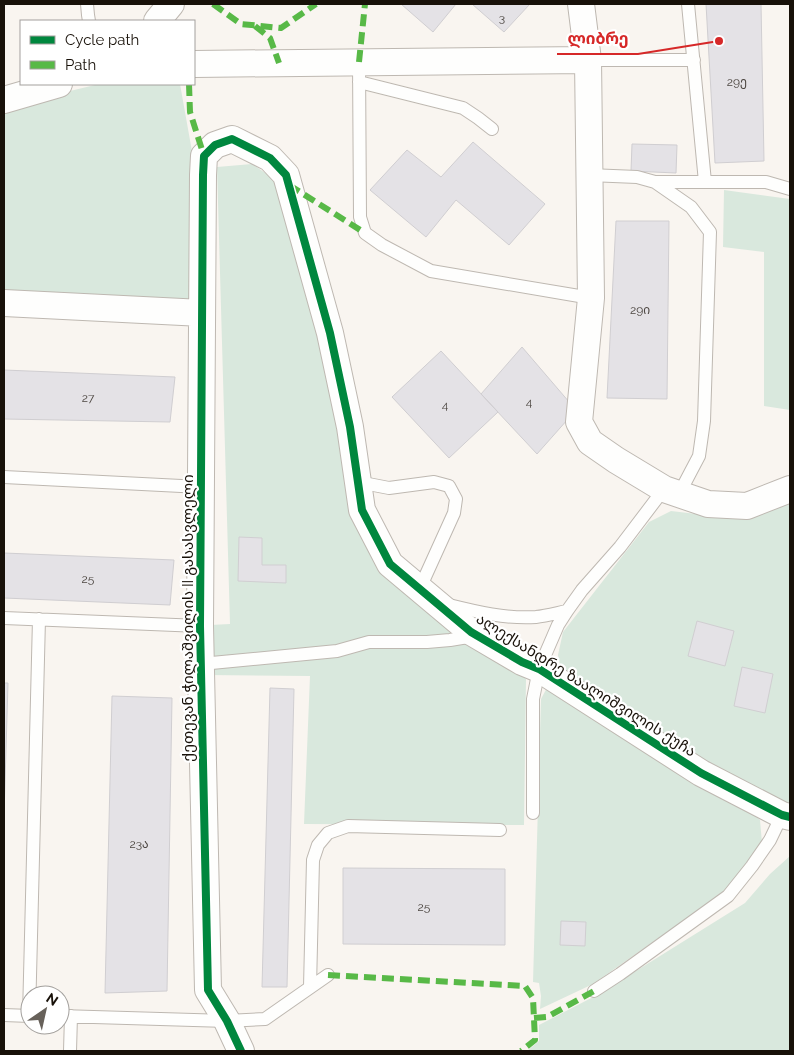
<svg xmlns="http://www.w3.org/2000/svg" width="794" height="1055" font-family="Raleway,'Noto Sans Georgian',sans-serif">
  <rect width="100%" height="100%" fill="#f9f5f0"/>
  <path fill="#d9e8dd" d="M99 84H180L193 157 195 303 4 291V107Z
    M252 164 274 179 324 336 362 524 503 659 526 679 524 825 304 824 310 676 206 675 210 625 230 624 217 167Z
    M724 190 790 199V410L764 406V252L723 247Z
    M790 498V807L697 761 561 670 558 655 563 632 649 522 671 511 739 519Z
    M549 684 737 797 760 820 762 843 743 870 724 892 593 984 540 1009 541 996 539 983 533 982 541 699Z
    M790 856V1051H527L539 1041V1025L599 994 745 903 770 874Z"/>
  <path fill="#e4e2e6" stroke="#d0ced1" d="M401 4H456L433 32Z
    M472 4H530L504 32Z
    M706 4H761L764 161 715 163Z
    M473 142 545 204 509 245 456 200 426 237 370 190 407 150 441 177Z
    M632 144 677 145 676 173 631 171Z
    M616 221H669L667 399 607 398Z
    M522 347 576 410 537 454 481 394Z
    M441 351 498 412 449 458 392 397Z
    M4 370 175 377 170 422 4 419Z
    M239 537 262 538V565H286V583L238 581Z
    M4 553 174 560 170 605 4 598Z
    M697 621 734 631 725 666 688 656Z
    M742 667 773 674 765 713 734 706Z
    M4 683H8L4 816Z
    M270 688 294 689 287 987H262Z
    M112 696 172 698 167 991 105 993Z
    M343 868 505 869V945L343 944Z
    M561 921 586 922 585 946 560 945Z"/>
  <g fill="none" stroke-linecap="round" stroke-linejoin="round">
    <defs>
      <path id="service" d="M87 4 88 15 89 21
        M688 4 705 182
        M588 60H694
        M359 62 360 217 365 233 382 245 431 271 591 298
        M359 82 463 108 478 118 492 129
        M589 175 637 177 655 182 691 207 710 232 704 421 699 456 679 494
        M655 182H766L790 189
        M4 477 201 487
        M358 482 389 488 434 482 449 486 456 499 454 513 420 588
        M449 605C477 612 506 619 536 617 546 616 557 613 567 611
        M4 618 200 626
        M201 664 337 651 369 642H427L450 640 474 636
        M533 813V699L539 669 558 625 567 611 582 590 620 547 664 489
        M310 987 313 860 318 845 328 833 348 826 500 830
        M594 991 620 974 728 896 752 866 770 840 782 815
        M4 1015 30 1016
        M29 1016 39 619
        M60 1016 227 1021 265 1019 328 975
        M70 1051 71 1016"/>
      <path id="minor" d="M581 4 588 60 591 298 579 422 590 442 616 460 664 489 708 504 747 506 790 489
        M157 21 171 4
        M194 64 588 60
        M4 100 59 84
        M4 303 202 313
        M241 1051 227 1021 208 990 200 626 203 175 204 156 215 145 232 139 270 158 286 175 330 333 350 427 362 510 390 564 471 632 522 662 539 669 701 773 782 815 790 817"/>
    </defs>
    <use href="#service" stroke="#beb8b1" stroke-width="14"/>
    <use href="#minor" stroke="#beb8b1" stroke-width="28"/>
    <use href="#service" stroke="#fefefd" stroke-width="12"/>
    <use href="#minor" stroke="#fefefd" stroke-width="26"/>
    <path stroke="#58b947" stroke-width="6" stroke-dasharray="12 6" stroke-linecap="butt" d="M213 4 241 24 281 28 316 4
      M255 26 270 38 279 63
      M359 62 365 4
      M189 84 190 112 204 156
      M289 185 365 233
      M328 975 525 986 533 998 535 1040 521 1051
      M534 1018 547 1017 594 991"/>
    <defs>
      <path id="cycleway" d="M241 1051 227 1021 208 990 200 626 203 175 204 156 215 145 232 139 270 158 286 175 330 333 350 427 362 510 390 564 471 632 522 662 539 669 701 773 782 815 790 817"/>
    </defs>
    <use href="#cycleway" stroke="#fff" stroke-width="11"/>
    <use href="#cycleway" stroke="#00873e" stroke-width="8"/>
  </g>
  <g text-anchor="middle" stroke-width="4.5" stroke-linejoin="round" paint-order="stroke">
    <g font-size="12" fill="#4c4641">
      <text x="502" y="22">3</text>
      <text x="737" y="86">29ე</text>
      <text x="640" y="314">29ი</text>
      <text x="88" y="402">27</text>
      <text x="529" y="406">4</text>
      <text x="445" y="409">4</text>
      <text x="88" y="583">25</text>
      <text x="139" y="848">23ა</text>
      <text x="424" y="911">25</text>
    </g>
    <g font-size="15" fill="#181109" stroke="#fff">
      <text transform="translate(188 618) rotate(-90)" y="5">ქეთევან ჭილაშვილის II გასასვლელი</text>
      <text transform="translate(586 685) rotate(32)" y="5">ალექსანდრე ზაალიშვილის ქუჩა</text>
    </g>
  </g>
  <path fill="none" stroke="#d62828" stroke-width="2" d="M719 41L638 54H557"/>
  <circle fill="#d62828" stroke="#fff" stroke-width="2" cx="719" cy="41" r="5"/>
  <g font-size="16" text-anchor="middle" font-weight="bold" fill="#d62828" stroke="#fff" stroke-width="4.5" stroke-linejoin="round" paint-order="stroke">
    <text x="598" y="44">ლიბრე</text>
  </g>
  <rect width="794" height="1055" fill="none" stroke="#181109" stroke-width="10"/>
  <rect x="20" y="20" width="175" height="65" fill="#ffffff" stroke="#a3a09d"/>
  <rect x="30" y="36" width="25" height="8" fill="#00873e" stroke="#a3a09d"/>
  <text x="65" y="45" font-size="15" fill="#181109">Cycle path</text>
  <rect x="30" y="61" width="25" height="8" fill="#58b947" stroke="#a3a09d"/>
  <text x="65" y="70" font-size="15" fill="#181109">Path</text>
  <g transform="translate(45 1010) rotate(34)"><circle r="24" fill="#ffffff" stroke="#a3a09d"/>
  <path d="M0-4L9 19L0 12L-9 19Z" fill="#67615a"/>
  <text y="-8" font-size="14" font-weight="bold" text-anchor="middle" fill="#181109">N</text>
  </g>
</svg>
